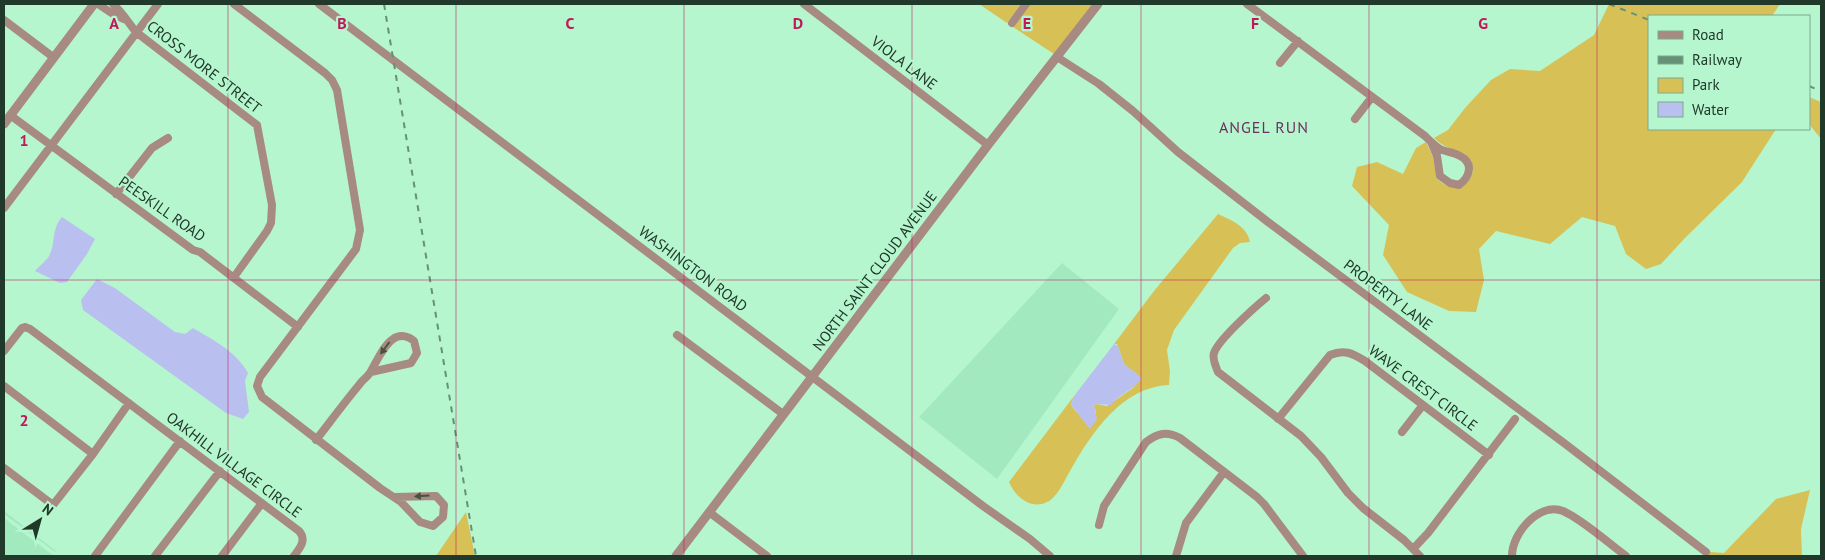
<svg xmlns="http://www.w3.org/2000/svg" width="1825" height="560" font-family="'PT Sans',sans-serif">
  <rect width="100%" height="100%" fill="#b6f6cf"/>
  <path fill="#a3e9c0" d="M1062 263 1119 309 997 479 919 417Z
    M4 511 56 551 55 552 4 514Z
    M4 518 54 556H4Z"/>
  <path fill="#d7c156" d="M979 4H1021L1007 23Z
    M1030 4H1093L1054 54 1013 27Z
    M1609 4H1780L1772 16H1649V129H1776L1742 182 1684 239 1661 264 1646 269 1626 254 1615 226 1582 217 1550 244 1496 231 1479 249 1484 280 1476 312 1449 311 1407 292 1383 255 1389 225 1352 186 1357 167 1377 162 1403 174 1416 148 1426 142 1433 157 1437 179C1452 192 1467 191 1473 171 1469 149 1447 152 1434 138L1448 130 1465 108 1491 80 1510 69 1540 71 1594 35Z
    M1809 97 1821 102V139L1809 124Z
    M1218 214C1231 220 1247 226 1250 242L1240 243 1233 248 1174 330 1167 350 1170 371 1169 385C1122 387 1092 432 1070 471 1064 481 1057 499 1045 503 1029 509 1014 495 1009 482L1074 396 1071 404C1075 413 1084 417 1088 426L1096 413 1094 406 1096 404 1107 406 1133 388 1139 376 1124 364 1117 344H1114L1154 291Z
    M1810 490 1801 529 1802 556H1707L1710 552 1724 553 1776 499Z
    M466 512 475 556H436Z"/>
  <path fill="#b9c0f0" d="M62 217 95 239 87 254 67 282 60 283 35 271C39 266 46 261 49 256 56 244 51 229 62 217Z
    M97 279 115 288 175 332 185 334 193 328C213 340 236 351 248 373L245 381 249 412 243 419 226 413 83 310 81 300Z
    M1114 344 1118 346 1124 364 1142 378C1134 390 1119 394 1111 405L1096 404 1094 406 1097 419 1090 429C1087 425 1073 408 1071 404L1074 396Z"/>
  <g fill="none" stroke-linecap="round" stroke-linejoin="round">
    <path stroke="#a78a81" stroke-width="8" d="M98 4 113 14 124 19
      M113 4C122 12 128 22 136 32L257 125 272 205 271 223 267 231 234 277
      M234 4 325 73 332 80 337 90 360 230 356 249 260 377 257 386 262 397 380 488 401 502 420 522 433 526 443 517 444 505 436 496 395 497
      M319 4 827 388 983 506 1030 539 1050 556
      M804 4 988 145
      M1247 4 1425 136C1430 141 1435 146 1440 149 1446 152 1454 152 1460 156 1474 163 1470 177 1459 185L1450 183 1440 176 1437 156 1431 142
      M4 20 53 57
      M1012 23 1026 4
      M1057 57 1099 84 1133 111 1178 152 1268 222 1564 443 1706 552
      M1280 63 1298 41
      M10 115 193 250 200 252 298 327
      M1355 119 1372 97
      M116 194 152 148 168 138
      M4 208 158 4
      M1266 298C1255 307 1218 340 1214 353 1212 359 1216 367 1218 372L1301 436 1321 457 1348 493 1363 508 1404 540 1420 556
      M677 335 783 414
      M4 351 22 328 25 327 30 329 299 531C307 540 300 548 294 556
      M4 386 93 454
      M1278 419 1330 355C1344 349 1352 353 1365 361L1489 455
      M1402 432 1423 405
      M316 440C330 422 344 403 359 385 362 380 369 376 371 371 377 361 383 346 393 339 400 334 408 336 414 341L417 353 411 363 371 372
      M4 468 53 505 93 454 129 403
      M709 512 767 556
      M1099 525 1104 506 1146 442C1158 433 1167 431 1180 438L1257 497 1264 504 1303 556
      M1413 549 1428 533 1515 419
      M95 556 180 441
      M155 556 220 471
      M222 556 262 503
      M1176 556 1186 523 1224 472
      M1512 556C1512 544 1519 531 1528 522 1537 513 1550 506 1563 511 1582 519 1608 543 1626 556"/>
    <path stroke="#a78a81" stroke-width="9" d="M4 124 94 4
      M676 556 988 145 1098 4"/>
    <path stroke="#659176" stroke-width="2" stroke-dasharray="6 6" stroke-linecap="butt" d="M384 4 476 556
      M1609 4 1649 20
      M1809 86 1821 91"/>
  </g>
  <defs><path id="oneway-solid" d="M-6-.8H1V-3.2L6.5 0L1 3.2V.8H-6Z" transform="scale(1.25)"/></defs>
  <g fill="#485144">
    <use href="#oneway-solid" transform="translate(385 348) rotate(127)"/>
    <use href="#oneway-solid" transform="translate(422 496) rotate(176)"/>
  </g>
  <path fill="none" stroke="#c2185b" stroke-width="1" stroke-opacity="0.55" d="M228 4V556M456 4V556M684 4V556M912 4V556M1141 4V556M1369 4V556M1597 4V556M4 280H1821"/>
  <g text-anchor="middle" stroke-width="4.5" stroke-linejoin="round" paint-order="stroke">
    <g font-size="15" fill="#20392a" stroke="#b6f6cf">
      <text transform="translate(904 63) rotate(37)" y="5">VIOLA LANE</text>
      <text transform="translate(204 67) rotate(38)" y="5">CROSS MORE STREET</text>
      <text transform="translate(162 209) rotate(35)" y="5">PEESKILL ROAD</text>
      <text transform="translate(693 269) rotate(37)" y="5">WASHINGTON ROAD</text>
      <text transform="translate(875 271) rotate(-53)" y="5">NORTH SAINT CLOUD AVENUE</text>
      <text transform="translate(1388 295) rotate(37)" y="5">PROPERTY LANE</text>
      <text transform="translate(1423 388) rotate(37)" y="5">WAVE CREST CIRCLE</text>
      <text transform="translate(234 465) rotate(37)" y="5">OAKHILL VILLAGE CIRCLE</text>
    </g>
    <g font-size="16" letter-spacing="1" fill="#6c325d" stroke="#b6f6cf">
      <text x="1264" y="133">ANGEL RUN</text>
    </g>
  </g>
  <g font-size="16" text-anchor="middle" font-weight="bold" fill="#c2185b" stroke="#b6f6cf" stroke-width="4.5" stroke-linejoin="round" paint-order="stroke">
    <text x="114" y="29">A</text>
    <text x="342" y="29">B</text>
    <text x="570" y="29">C</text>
    <text x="798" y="29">D</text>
    <text x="1027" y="29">E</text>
    <text x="1255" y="29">F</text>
    <text x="1483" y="29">G</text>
    <text x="24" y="146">1</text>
    <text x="24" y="426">2</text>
  </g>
  <rect width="1825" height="560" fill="none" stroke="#20392a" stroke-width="10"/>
  <rect x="1648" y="15" width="162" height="115" fill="#b6f6cf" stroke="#7aaa8d"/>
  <rect x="1658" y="31" width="25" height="8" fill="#a78a81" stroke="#7aaa8d"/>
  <text x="1692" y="40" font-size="15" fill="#20392a">Road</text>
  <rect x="1658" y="56" width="25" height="8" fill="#659176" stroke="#7aaa8d"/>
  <text x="1692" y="65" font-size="15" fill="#20392a">Railway</text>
  <rect x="1658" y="78" width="25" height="15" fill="#d7c156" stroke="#7aaa8d"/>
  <text x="1692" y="90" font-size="15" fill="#20392a">Park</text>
  <rect x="1658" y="102" width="25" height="15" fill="#b9c0f0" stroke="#7aaa8d"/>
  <text x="1692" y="115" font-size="15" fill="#20392a">Water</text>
  <g transform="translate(40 520) rotate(37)" stroke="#b6f6cf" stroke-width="4" paint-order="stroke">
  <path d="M0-4L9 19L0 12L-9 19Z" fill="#20392a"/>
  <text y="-8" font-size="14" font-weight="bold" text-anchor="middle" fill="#20392a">N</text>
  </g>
</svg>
